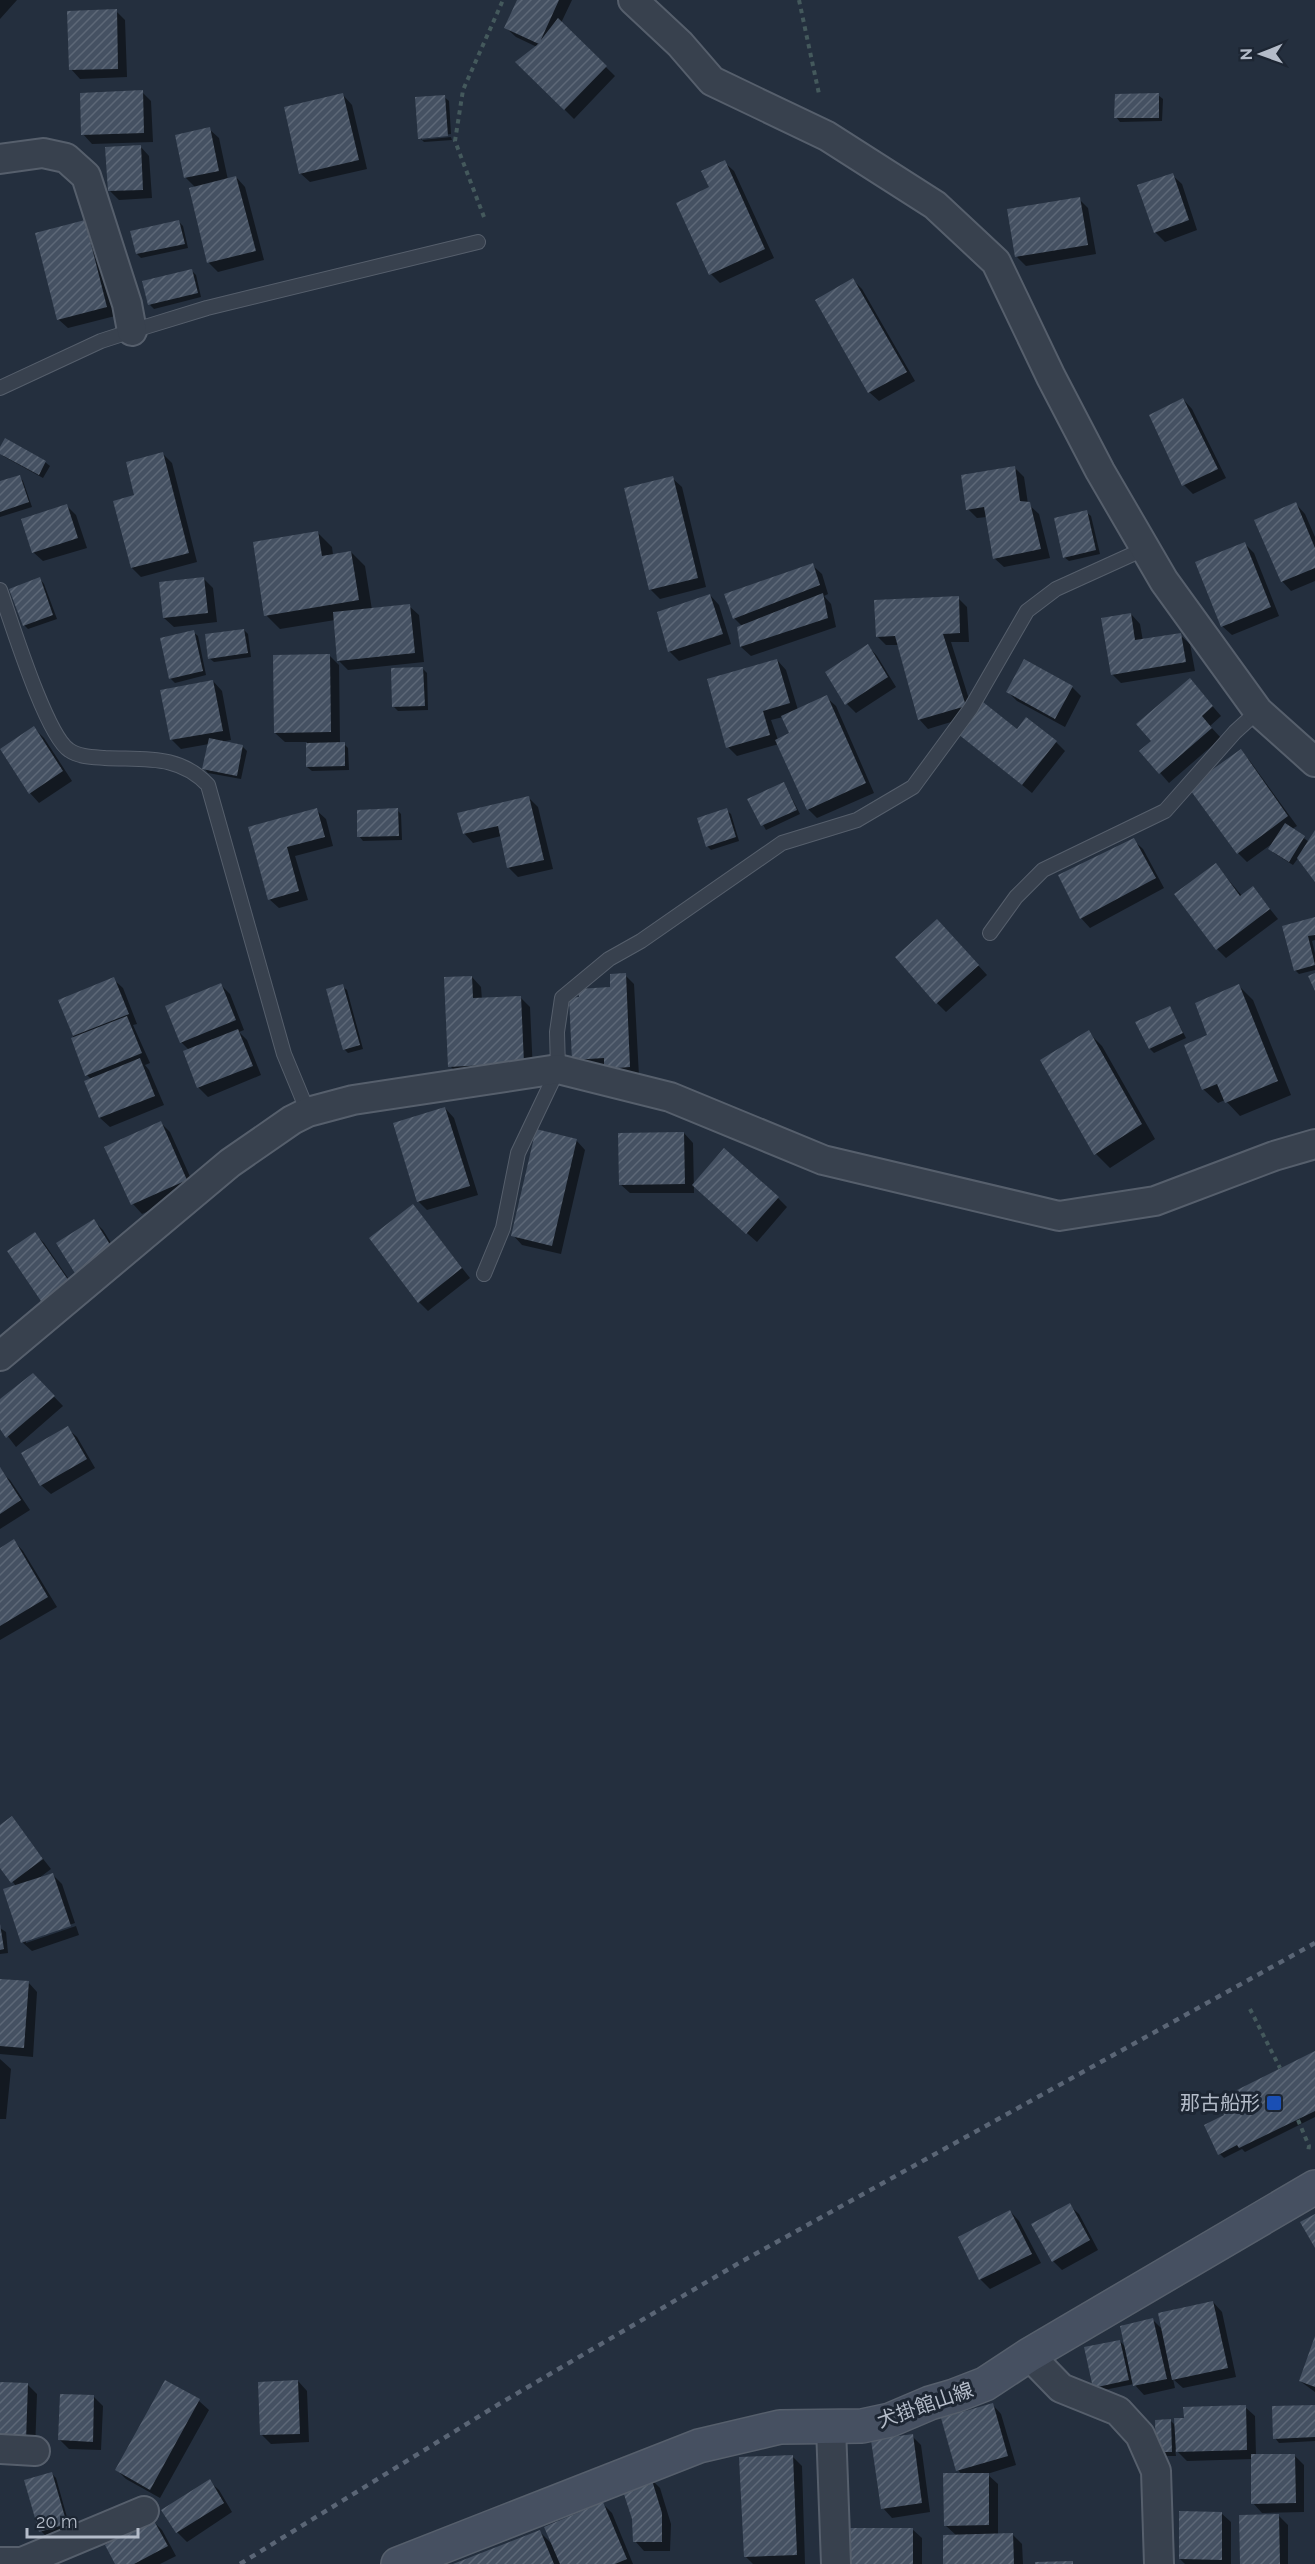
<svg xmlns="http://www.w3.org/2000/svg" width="1315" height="2564" font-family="Raleway,'Noto Sans JP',sans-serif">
  <defs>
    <pattern id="building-hatch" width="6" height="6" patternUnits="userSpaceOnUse" patternTransform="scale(1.5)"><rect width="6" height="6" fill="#455162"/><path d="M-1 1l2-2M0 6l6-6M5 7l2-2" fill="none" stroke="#5d6877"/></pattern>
  </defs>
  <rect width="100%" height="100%" fill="#242f3e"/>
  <path fill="#0007" fill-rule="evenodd" d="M0 0H17L0 19Z
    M519 0H572L561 23 615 76 574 119 517 62 537 47 516 37 506 28Z
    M116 11 125 20 127 77 80 79 71 69Z
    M142 92 151 101 153 142 92 144 83 134Z
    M343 95 352 105 367 169 310 182 300 173Z
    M1158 95 1163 99 1162 121 1120 122 1116 117Z
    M444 97 449 101 451 134 422 137V140L420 138Z
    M209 129 219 138 228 180 236 177 245 187 264 260 218 272 209 263 196 188 185 177Z
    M451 137 452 140 424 142 422 140Z
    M140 146 149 156 152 198 119 200 110 191Z
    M724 162 734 171 774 258 720 283 711 274V188Z
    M1172 175 1182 184 1197 230 1165 242 1155 232Z
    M1079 199 1088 208 1096 254 1026 266 1017 257Z
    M84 222 94 231 115 316 68 328 58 319Z
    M179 222 183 226 188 248 141 258 137 254Z
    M191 270 196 275 201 297 154 309 150 305Z
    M853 280 862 289 915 381 879 401 869 392Z
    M1183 399 1192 409 1226 478 1193 494 1184 485Z
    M5 440 45 462 50 466 43 478 3 456 0 450Z
    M163 454 172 463 197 562 141 577 132 568 136 496Z
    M1015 468 1024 477 1028 504 1039 514 1050 558 1004 567 994 558 987 517 977 518 968 509Z
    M19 476 23 481 32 507 0 517V483Z
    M672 478 682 487 706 587 660 599 650 589Z
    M1296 504 1305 514 1315 537V581L1291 591 1282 581Z
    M67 506 76 515 87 548 43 561 33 552Z
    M1086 512 1091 516 1100 554 1069 561 1064 557Z
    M318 533 332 547 333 555 351 552 365 566 372 610 409 606 419 615 424 662 348 670 339 661 340 744H344L348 748 349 770 312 771 307 767V742H285L275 733 330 656 339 665 335 620 280 629 266 615Z
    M1245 544 1254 553 1279 616 1232 635 1222 626Z
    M812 565 822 574 828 594 824 596 831 604 836 627 751 656 741 647 742 626 734 618Z
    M203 578 213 588 217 622 174 627 164 618Z
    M40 579 44 584 57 619 28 629 24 625Z
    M710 595 719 605 731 644 679 661 669 651Z
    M958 598 967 607 969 642H951L974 715 928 729 919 719 899 645H886L877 636Z
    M1131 614 1140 624 1143 641 1180 635 1190 644 1195 671 1121 683 1112 674Z
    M244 630 248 634 251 657 214 662 209 658Z
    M193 632 198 636 206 675 175 683 170 678Z
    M868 646 877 656 896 687 856 713 847 704Z
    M777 660 786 670 798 710 826 697 836 706 874 793 817 818 808 809 779 744 737 756 728 747ZM783 717 791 734 778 740 771 720Z
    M423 669 427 673 428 710 398 711 394 707Z
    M1190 680 1221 716 1210 726 1221 738 1169 783 1141 751 1153 741Z
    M213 681 222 691 231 740 220 742 243 747 247 751 241 779 208 773 204 768 209 744 181 749 171 739Z
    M1072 687 1081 696 1065 727 1017 701 1008 692Z
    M34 728 44 738 72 781 39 803 30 793Z
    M1017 731 1056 742 1065 751 1032 793 960 734Z
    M1240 751 1250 761 1297 826 1292 829 1309 842 1315 833V879L1299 857 1293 865 1274 853 1270 849 1273 843 1247 862 1238 853Z
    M784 783 800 814 766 830 749 800Z
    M528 797 538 807 553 869 518 877 509 868 501 836 473 843 464 833Z
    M316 810 326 819 333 846 295 856 308 900 279 908 269 899 250 828Z
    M397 810 401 814 402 840 363 841 359 836Z
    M726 810 731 814 739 841 711 850 707 846Z
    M1133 840 1143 849 1164 888 1090 928 1081 918Z
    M1216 865 1242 896 1253 888 1278 919 1226 958 1217 949Z
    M1315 919V940L1312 941 1315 953V970L1299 974 1295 970 1284 927Z
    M946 930 987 975 946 1012 937 1003Z
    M625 975 634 984 639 1076 574 1059 612 988Z
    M472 977 481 987 482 1000 521 998 530 1007 533 1072 459 1075 450 1066Z
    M113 979 123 988 137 1024 133 1025 150 1063 145 1065 149 1070 164 1105 110 1127 100 1118 86 1082 92 1080 87 1075 60 1000Z
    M221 985 230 994 244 1030 239 1032 247 1040 261 1075 208 1097 198 1087 189 1050 181 1042Z
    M342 986 347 990 363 1049 348 1053 344 1049Z
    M1239 986 1253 1000 1291 1095 1240 1116 1225 1100 1218 1103 1203 1089 1209 1036Z
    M1170 1007 1186 1038 1154 1053 1150 1049Z
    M1088 1032 1102 1046 1155 1139 1110 1168 1096 1154 1042 1060Z
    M445 1108 454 1118 478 1195 427 1210 418 1201Z
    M161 1123 170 1132 196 1190 142 1214 133 1204 106 1147Z
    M684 1133 693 1143 694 1193H630L620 1184Z
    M576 1140 585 1150 561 1254 522 1245 513 1235Z
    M703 1194 778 1198 787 1207 757 1242Z
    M413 1206 470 1278 428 1311 419 1302Z
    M94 1221 103 1230 124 1264 88 1287Z
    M35 1234 44 1243 79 1294 54 1312Z
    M33 1375 63 1406 16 1447 0 1426V1401Z
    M67 1428 77 1437 95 1468 51 1494 41 1485Z
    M0 1471 10 1480 30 1510 0 1529Z
    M14 1541 23 1551 57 1607 0 1640V1549Z
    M11 1818 51 1869 39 1878 52 1874 62 1884 75 1923 26 1939V1943L76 1926 79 1935 32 1951 22 1942 16 1886 0 1866V1827Z
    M0 1928 6 1932 8 1953 0 1954Z
    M0 1980 28 1982 37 1992 33 2057 0 2054Z
    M1315 2053V2117L1245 2152 1242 2149 1224 2158 1220 2154 1226 2116Z
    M0 2059 11 2069 6 2119H0Z
    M1069 2205 1079 2214 1098 2250 1062 2270 1053 2261Z
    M1010 2211 1019 2221 1041 2263 990 2289 981 2280 960 2237Z
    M1213 2302 1222 2312 1236 2377 1183 2388 1173 2379 1175 2388 1144 2395 1134 2384 1099 2391 1095 2387 1120 2341 1126 2348 1153 2320 1163 2330Z
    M1315 2340V2392L1300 2381Z
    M298 2381 307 2391 309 2442 271 2444 262 2435Z
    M166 2382 199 2401 209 2410 160 2498 126 2479 117 2470Z
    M0 2384 28 2385 37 2394 35 2450 0 2449Z
    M94 2397 103 2406 101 2450 69 2449 60 2440Z
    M992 2404 1001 2414 1016 2465 987 2474 998 2484V2535H1013L1022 2544 1023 2564H945L957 2536 945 2525 962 2475 958 2470Z
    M1315 2406V2441L1279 2443 1275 2438Z
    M1245 2407 1255 2416 1256 2456 1294 2455 1304 2465V2512L1262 2513 1253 2503V2459L1187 2461 1175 2449 1176 2456H1162L1171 2421 1176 2426 1185 2419Z
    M912 2436 921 2445 930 2512 892 2518 883 2508Z
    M792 2456 802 2466 805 2564H753L745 2556Z
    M52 2474 56 2478 70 2528 45 2535 41 2531Z
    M651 2479 660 2488 671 2524 670 2551H644L635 2541Z
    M209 2481 219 2490 232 2512 187 2542 177 2532 163 2510Z
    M603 2504 612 2513 633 2564H457L539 2531 554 2546Z
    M1221 2513 1231 2522V2564H1185L1180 2559Z
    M1279 2516 1288 2525V2564H1241Z
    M153 2521 162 2530 176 2556 160 2564H117Z
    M912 2529 922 2538V2564H848Z"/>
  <path fill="url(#building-hatch)" d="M517 0H559L539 44 504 28Z
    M117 9 118 69 69 70 67 11Z
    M558 18 607 66 564 110 515 62 537 45Z
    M143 90 144 133 81 135 80 93Z
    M343 93 359 160 299 174 284 107Z
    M1159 93V118H1114L1115 94Z
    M445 95 448 136 418 139 415 97Z
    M210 127 219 171 184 178 175 135Z
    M141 145 143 190 108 191 105 147Z
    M725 160 765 249 709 275 676 203 709 187 701 171Z
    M1173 173 1189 220 1154 233 1137 185Z
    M236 176 256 251 207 263 189 188Z
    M1080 197 1088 245 1015 257 1007 209Z
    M85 220 107 307 57 320 35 233Z
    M179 220 185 244 136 254 130 231Z
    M192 269 198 293 148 305 142 281Z
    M853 278 907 372 868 393 815 300Z
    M1183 398 1218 469 1182 486 1149 415Z
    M5 438 46 461 39 475 0 454V447Z
    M163 452 189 553 131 568 113 501 134 495 126 462Z
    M1015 466 1020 501 1030 502 1041 549 993 559 984 507 966 510 961 475Z
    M20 475 29 502 0 512V481Z
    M673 476 698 578 649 590 624 488Z
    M1296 502 1315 548V568L1281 582 1254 520Z
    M67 504 78 538 32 553 21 519Z
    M1087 510 1096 550 1063 558 1054 518Z
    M318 531 322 556 351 551 359 600 264 616 253 542Z
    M1245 542 1271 607 1221 627 1195 562Z
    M813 563 820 585 733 619 724 594Z
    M40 577 53 615 23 626 9 589Z
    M204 577 208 613 163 618 159 582Z
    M823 593 828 618 740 647 737 627Z
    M710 594 723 634 668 652 657 612Z
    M959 596 960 633 943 634 966 706 918 720 895 636 876 637 874 600Z
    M410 604 415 653 337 661 333 612Z
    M1131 613 1135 640 1181 633 1186 662 1111 675 1101 618Z
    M244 629 248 653 208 659 205 634Z
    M194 630 203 671 169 679 160 638Z
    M868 644 888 677 845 705 825 672Z
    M330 654 331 732 274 733 273 655Z
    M777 659 790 703 763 711 770 735 726 748 707 679Z
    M1024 659 1073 686 1055 719 1006 692Z
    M423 667 425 706 392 707 391 668Z
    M1190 678 1213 706 1202 716 1212 728 1159 774 1139 751 1151 741 1136 724Z
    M213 680 223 731 170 740 160 690Z
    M827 695 866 783 807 810 775 740 789 733 781 716Z
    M983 702 1017 729 1026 717 1057 741 1022 785 958 734Z
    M34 726 63 771 29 794 0 749Z
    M209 738 243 745 237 776 202 769Z
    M345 742V766L306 767V743Z
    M1241 749 1288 816 1237 854 1188 787Z
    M784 782 797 810 761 826 747 799Z
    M529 796 544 860 507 868 498 826 463 834 457 813Z
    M317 808 325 837 287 847 299 891 268 900 248 827Z
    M398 808 399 836 357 837V810Z
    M727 808 736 837 706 847 697 818Z
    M1285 823 1305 836 1289 862 1268 849Z
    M1315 830V882L1297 858Z
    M1134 838 1156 878 1080 919 1058 875Z
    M1216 863 1240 896 1253 886 1270 909 1216 950 1174 894Z
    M1315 917V935L1308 936 1315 965 1294 971 1282 926Z
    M937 919 979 965 936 1004 895 957Z
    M626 973 630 1067 604 1069V1058L572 1060 569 998 579 997 578 989 610 987V974Z
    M1315 973V991L1308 976Z
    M472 976 473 998 521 996 524 1063 448 1067 444 977Z
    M114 977 129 1014 73 1036 58 1000Z
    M221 983 236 1020 180 1043 165 1006Z
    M343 984 360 1045 343 1050 326 989Z
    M1239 984 1278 1081 1225 1103 1217 1084 1202 1090 1184 1045 1207 1035 1195 1003Z
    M1170 1006 1183 1033 1149 1049 1135 1022Z
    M127 1016 142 1053 85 1076 71 1038Z
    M238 1029 253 1066 197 1088 183 1051Z
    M1089 1030 1142 1124 1094 1155 1040 1060Z
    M140 1058 155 1096 99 1118 84 1081Z
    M445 1107 470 1186 417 1202 393 1123Z
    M161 1121 187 1180 131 1205 104 1147Z
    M536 1129 577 1139 552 1246 511 1236Z
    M684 1132 685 1184 619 1185 618 1133Z
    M724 1148 779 1197 746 1234 692 1185Z
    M413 1204 462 1268 418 1303 369 1238Z
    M94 1219 116 1254 78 1278 56 1243Z
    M35 1232 71 1284 43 1304 7 1251Z
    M33 1373 55 1396 6 1438 0 1429V1399Z
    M68 1426 87 1459 40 1486 21 1453Z
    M0 1467 21 1500 0 1514Z
    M14 1539 48 1597 0 1626V1548Z
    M12 1816 43 1859 11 1883 0 1868V1825Z
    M53 1873 71 1926 21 1943 3 1889Z
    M0 1924 4 1949 0 1950Z
    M0 1979 29 1981 24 2048 0 2046Z
    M1315 2051V2111L1239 2148 1237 2145 1218 2155 1204 2125 1224 2115 1217 2100Z
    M1070 2203 1090 2240 1052 2262 1031 2224Z
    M1010 2210 1032 2254 979 2280 958 2237Z
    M1315 2214V2248L1300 2222Z
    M1213 2301 1228 2368 1172 2380 1158 2313Z
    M1153 2318 1167 2379 1133 2386 1120 2326Z
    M1315 2336V2387L1299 2381Z
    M1120 2340 1129 2380 1093 2388 1084 2347Z
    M165 2380 200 2399 150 2490 115 2470Z
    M298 2380 300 2434 260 2435 258 2382Z
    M0 2382 28 2383 26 2441H0Z
    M60 2394 94 2395 93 2442 58 2440Z
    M993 2403 1008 2456 956 2471 941 2418Z
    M1246 2405 1247 2450 1176 2452 1174 2418H1184L1183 2407Z
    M1315 2405V2437L1273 2439 1272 2406Z
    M1171 2419 1172 2452H1156L1155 2420Z
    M913 2434 922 2503 881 2509 871 2440Z
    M1251 2454H1295L1296 2503 1251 2504Z
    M793 2455 797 2555 744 2557 739 2457Z
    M52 2472 67 2524 39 2532 24 2480Z
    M943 2473H989V2525L944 2526Z
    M651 2477 662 2513V2542H633L632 2519 622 2488Z
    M210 2479 224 2503 176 2533 161 2510Z
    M603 2502 627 2559 615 2564H560L544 2527Z
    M1179 2511 1222 2512V2560L1179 2559Z
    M1279 2514 1280 2564H1240L1239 2515Z
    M153 2519 168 2546 134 2564H115L105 2545Z
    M846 2528H913V2564H846Z
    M540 2530 554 2564H453Z
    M1013 2533 1014 2564H943V2535Z
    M1073 2561V2564H1035V2562Z"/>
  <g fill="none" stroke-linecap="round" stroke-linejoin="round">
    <defs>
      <path id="service" d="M0 388 101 341 132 331 207 308 478 242
        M0 590C11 621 46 735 69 750 79 757 93 757 105 758 144 760 179 754 208 785L284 1054 308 1112
        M990 933 1016 897 1043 870 1165 811 1235 732 1258 711
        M484 1274 503 1228 518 1153 558 1069 557 1032 562 998 609 959 641 941 782 843 857 820 913 787 971 708 1027 611 1056 589 1144 549"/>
      <path id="minor" d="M633 0 680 44 712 81 827 136 935 205 996 262 1051 377 1100 471 1164 581 1258 711 1315 762
        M0 159 43 153 66 158 86 176 127 304 132 331
        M0 1356 230 1163 292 1120 308 1112 353 1100 558 1069 670 1097 823 1160 1059 1216 1155 1201 1274 1156 1315 1144
        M1029 2355 1061 2388 1118 2411 1140 2435 1156 2471 1159 2564
        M831 2427 836 2564
        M0 2449 35 2451
        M0 2562H22L144 2511"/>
      <path id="secondary" d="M398 2564 699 2446 780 2427 862 2426 890 2420 930 2403 954 2396 985 2384 1029 2355 1315 2187"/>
    </defs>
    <use href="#service" stroke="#565f6c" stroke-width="16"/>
    <use href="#minor" stroke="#565f6c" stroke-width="32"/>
    <use href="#secondary" stroke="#565f6c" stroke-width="36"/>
    <path stroke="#44595c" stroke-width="4" stroke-dasharray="4.5 4.5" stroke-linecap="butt" d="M799 0 819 94
      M484 217 455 141 463 90 503 0
      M1250 2009 1280 2068
      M1298 2120 1309 2146 1308 2152"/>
    <use href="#service" stroke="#38414e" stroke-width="14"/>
    <use href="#minor" stroke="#38414e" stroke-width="28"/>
    <use href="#secondary" stroke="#465061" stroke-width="33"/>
    <path stroke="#5a6575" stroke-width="4.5" stroke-dasharray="6 6" stroke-linecap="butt" d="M240 2564 499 2404 739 2263 1315 1943"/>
  </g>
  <rect fill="#1a4fb4" stroke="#1d2633" stroke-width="2" x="1266" y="2095" width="16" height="16" rx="3"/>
  <g text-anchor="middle" stroke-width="6" stroke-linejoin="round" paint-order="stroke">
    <g font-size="20" fill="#b4bcc9" stroke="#1d2633" text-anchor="end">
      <text x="1260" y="2110">那古船形</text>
    </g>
    <g font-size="20" fill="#b4bcc9" stroke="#1d2633">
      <text transform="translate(925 2405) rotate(-19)" y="7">犬掛館山線</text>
    </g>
  </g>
  <g transform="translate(1261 54) rotate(269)" stroke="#1d2633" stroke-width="4.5" paint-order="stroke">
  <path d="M0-4.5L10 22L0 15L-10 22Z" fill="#b4bcc9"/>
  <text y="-9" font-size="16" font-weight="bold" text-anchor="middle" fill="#b4bcc9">N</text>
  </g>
  <path d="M27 2528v9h111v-9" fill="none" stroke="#b4bcc9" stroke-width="3"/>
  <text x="36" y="2528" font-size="18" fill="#b4bcc9" stroke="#1d2633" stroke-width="4.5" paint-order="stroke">20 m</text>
</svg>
